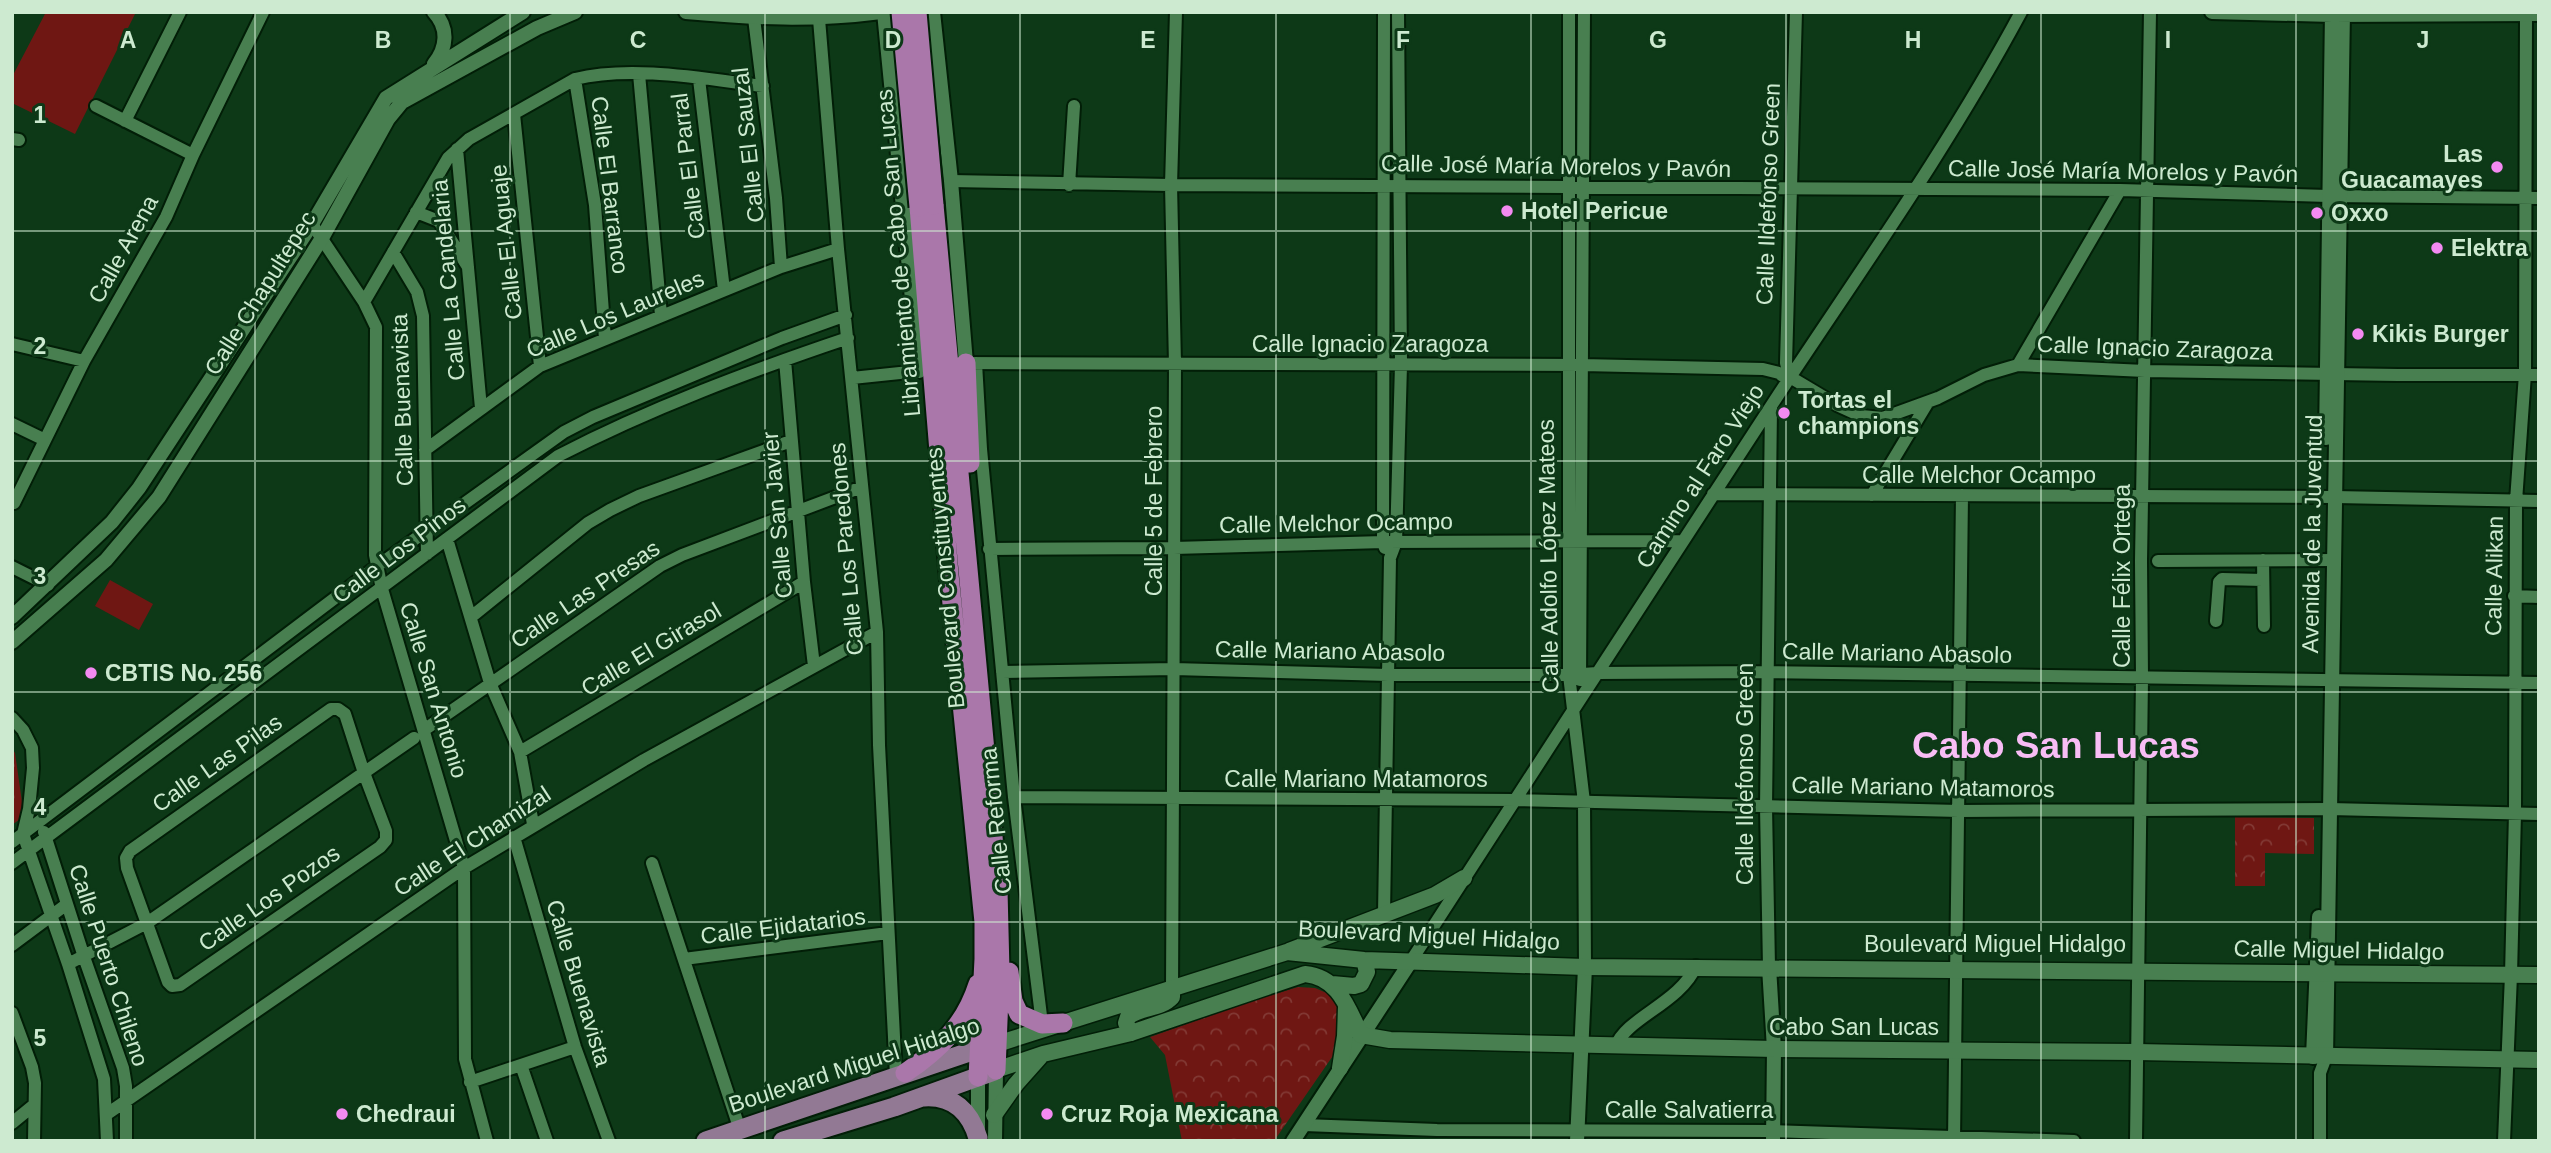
<svg xmlns="http://www.w3.org/2000/svg" width="2551" height="1153" font-family="Helvetica,sans-serif">
  <defs>
    <pattern id="park-crowns" width="20" height="18" patternUnits="userSpaceOnUse" patternTransform="scale(1.75)"><rect width="20" height="18" fill="#6f1713"/><path d="M2 6a3 3 0 1 1 6 0M12 15a3 3 0 1 1 6 0" fill="none" stroke="#823934"/></pattern>
  </defs>
  <rect width="100%" height="100%" fill="#0d3917"/>
  <path fill="#6f1713" d="M46 12H136L75 134 12 103V77Z
    M110 580 153 604 139 630 95 606Z"/>
  <path fill="url(#park-crowns)" d="M12 748 15 753 24 816 12 825Z
    M2235 817 2314 818V854L2265 853V886H2235Z
    M1298 987 1315 988 1336 997 1345 1014 1339 1047 1274 1141H1182L1165 1055 1150 1037 1248 1002Z"/>
  <g fill="none" stroke-linecap="round" stroke-linejoin="round">
    <defs>
      <path id="minor" d="M1384 12 1383 542 1385 548
        M1569 12V675L1584 802 1585 967
        M1796 12 1786 363 1790 377 1837 405 1861 416 1883 418 1938 398 1984 375 2018 365 2145 371 2398 375H2539
        M754 18 776 198 781 267
        M819 19 838 249 877 632 879 745 896 1076
        M639 74 661 315
        M575 79 595 205 605 339
        M699 79 724 290
        M96 106 193 155
        M514 114 540 366
        M125 121 180 12
        M12 139 19 140
        M457 149 481 408
        M951 181 1171 185 2120 190 2328 196 2539 198
        M1069 185 1074 106
        M416 212 439 221 468 267
        M312 224 364 302 376 327 375 555 382 589 464 868 465 1059 487 1141
        M393 252 417 292 423 316 427 554
        M364 302 448 158 469 139 575 79C632 65 705 79 763 86
        M12 344 84 361
        M785 360 804 582 814 666
        M959 363 1582 365 1763 369 1779 373 1788 380
        M976 363 981 449 1014 797 1042 1024
        M2018 365 2120 190
        M852 378 919 371
        M12 424 45 440
        M425 450 540 366 781 267 838 249
        M1713 494 2335 497 2539 501
        M1872 495 1928 402
        M14 503 84 361 166 217 193 155 263 12
        M447 539 490 683 520 752 533 824
        M989 549 1174 548 1383 542 1683 541
        M2263 560 2264 626
        M2158 561 2334 560
        M12 567 48 585
        M2514 596 2539 597
        M471 617 588 523 610 510 639 496 791 441
        M2216 621 2219 582 2222 579 2263 580
        M1002 672 1174 669 1388 675H1569L1597 673 1768 672 2539 683
        M1580 680 1584 12
        M331 709H338L345 714 364 773 386 831V840L380 847 180 985 172 986 168 982 127 868 126 858 130 851Z
        M12 718 23 730 32 748 33 768 29 809 23 834 68 964 104 1079 107 1141
        M424 730 660 566 682 555 862 487
        M520 752 804 582
        M1014 797 1514 800 1959 811 2330 809 2539 814
        M44 832 84 957 123 1068 126 1086V1141
        M514 837 575 1047 609 1141
        M12 842 376 567 564 432 593 417 782 338 846 315
        M12 863 558 456C651 408 750 371 848 338
        M652 863 740 1130
        M1384 914 1390 558 1396 542 1401 365 1398 12
        M12 945 67 904
        M684 959 888 933
        M1411 961C1532 774 1653 586 1775 400 1860 271 1948 148 2021 12
        M68 964 147 923 414 738
        M1769 967 1766 807 1771 408
        M1172 990 1175 364 1171 185 1176 12
        M12 1013 32 1067 35 1083 34 1141
        M1616 1046C1626 1018 1680 1003 1696 966
        M521 1065 547 1141
        M470 1082 575 1047
        M107 1114 464 868 644 760 877 632
        M12 1123 34 1105
        M1304 1125 1437 1130 1773 1131 2074 1141
        M1954 1141 1962 495
        M2136 1141 2142 678 2141 561 2150 12
        M2320 1141V1073L2326 1057
        M2504 1141 2511 975 2515 813 2516 501 2525 374 2526 12"/>
      <path id="tertiary" d="M434 12C449 28 447 48 434 64
        M686 12C754 18 812 21 881 12
        M884 12 919 371
        M933 12 951 181 966 363
        M2212 12 2332 15 2539 14
        M2326 438 2332 12
        M12 617 112 522 139 488 312 224 386 98 523 12
        M12 642 106 560 159 497 322 238 388 119 402 102 537 28 575 12
        M1769 967 1774 1049 1773 1141
        M2313 1057 2319 917
        M2326 1057 2343 12
        M978 1131V1077
        M995 1141 996 1070
        M1293 1141 1411 961
        M1577 1141 1585 967"/>
      <path id="secondary" d="M1289 951 1435 895 1464 878
        M1332 984 1354 986 1361 984 1367 972 1364 960
        M1131 1033 1126 1023 1128 1017C1141 1006 1160 1010 1172 997V990
        M997 1044 1287 952 1364 960 1585 967 2539 975
        M1340 1068 1345 1036 1346 1007
        M996 1070 1043 1054 1131 1033 1305 974C1339 977 1348 1009 1361 1035L1390 1040 1774 1049 2137 1052 2539 1060
        M994 1115 1016 1084 1040 1057"/>
      <path id="primary" d="M924 1097C953 1095 970 1111 978 1138
        M706 1141 993 1044
        M783 1141 894 1107 994 1071"/>
      <path id="trunk" d="M934 205 998 890 1000 972 996 1070
        M919 207 949 574 984 922V959L978 1077
        M966 363 970 463
        M1009 972 1013 1001 1019 1014 1042 1024 1063 1023
        M905 1073C939 1050 965 1025 978 984"/>
    </defs>
    <use href="#minor" stroke="#021e07" stroke-width="16"/>
    <use href="#tertiary" stroke="#021e07" stroke-width="18"/>
    <use href="#secondary" stroke="#021e07" stroke-width="19"/>
    <use href="#primary" stroke="#021e07" stroke-width="23"/>
    <use href="#trunk" stroke="#021e07" stroke-width="23"/>
    <use href="#minor" stroke="#487f50" stroke-width="12"/>
    <use href="#tertiary" stroke="#487f50" stroke-width="14"/>
    <use href="#secondary" stroke="#487f50" stroke-width="16"/>
    <use href="#primary" stroke="#927994" stroke-width="19"/>
    <use href="#trunk" stroke="#a7a" stroke-width="19"/>
    <defs>
      <path id="trunk-bridge" d="M901 12 919 207
        M917 12 934 205"/>
    </defs>
    <use href="#trunk-bridge" stroke="#021e07" stroke-width="23" stroke-linecap="butt"/>
    <use href="#trunk-bridge" stroke="#a7a" stroke-width="19"/>
  </g>
  <path fill="none" stroke="#cdead0" stroke-width="2" stroke-opacity="0.55" d="M255 12V1141M510 12V1141M765 12V1141M1020 12V1141M1276 12V1141M1531 12V1141M1786 12V1141M2041 12V1141M2296 12V1141M12 231H2539M12 461H2539M12 692H2539M12 922H2539"/>
  <g fill="#f38af1" stroke="#0d3917" stroke-width="2.5">
    <circle cx="2497" cy="167" r="7"/>
    <circle cx="1507" cy="211" r="7"/>
    <circle cx="2317" cy="213" r="7"/>
    <circle cx="2437" cy="248" r="7"/>
    <circle cx="2358" cy="334" r="7"/>
    <circle cx="1784" cy="413" r="7"/>
    <circle cx="91" cy="673" r="7"/>
    <circle cx="342" cy="1114" r="7"/>
    <circle cx="1047" cy="1114" r="7"/>
  </g>
  <g text-anchor="middle" stroke-width="6" stroke-linejoin="round" paint-order="stroke">
    <g font-size="23" fill="#cdead0" stroke="#0d3917">
      <text transform="translate(748 145) rotate(-96)" y="8">Calle El Sauzal</text>
      <text transform="translate(688 166) rotate(-97)" y="8">Calle El Parral</text>
      <text transform="translate(1556 166) rotate(1)" y="8">Calle José María Morelos y Pavón</text>
      <text transform="translate(2123 171) rotate(1)" y="8">Calle José María Morelos y Pavón</text>
      <text transform="translate(610 185) rotate(83)" y="8">Calle El Barranco</text>
      <text transform="translate(1768 194) rotate(-88)" y="8">Calle Ildefonso Green</text>
      <text transform="translate(506 242) rotate(-96)" y="8">Calle El Aguaje</text>
      <text transform="translate(123 249) rotate(-61)" y="8">Calle Arena</text>
      <text transform="translate(898 253) rotate(-95)" y="8">Libramiento de Cabo San Lucas</text>
      <text transform="translate(448 280) rotate(-95)" y="8">Calle La Candelaria</text>
      <text transform="translate(260 293) rotate(-58)" y="8">Calle Chapultepec</text>
      <text transform="translate(615 314) rotate(-23)" y="8">Calle Los Laureles</text>
      <text x="1370" y="352">Calle Ignacio Zaragoza</text>
      <text transform="translate(2155 348) rotate(2)" y="8">Calle Ignacio Zaragoza</text>
      <text transform="translate(402 400) rotate(-92)" y="8">Calle Buenavista</text>
      <text x="1979" y="483">Calle Melchor Ocampo</text>
      <text transform="translate(1700 476) rotate(-57)" y="8">Camino al Faro Viejo</text>
      <text transform="translate(1154 501) rotate(-90)" y="8">Calle 5 de Febrero</text>
      <text transform="translate(777 515) rotate(-95)" y="8">Calle San Javier</text>
      <text transform="translate(1336 523) rotate(-1)" y="8">Calle Melchor Ocampo</text>
      <text transform="translate(2312 534) rotate(-89)" y="8">Avenida de la Juventud</text>
      <text transform="translate(846 549) rotate(-95)" y="8">Calle Los Paredones</text>
      <text transform="translate(399 550) rotate(-37)" y="8">Calle Los Pinos</text>
      <text transform="translate(1548 556) rotate(-91)" y="8">Calle Adolfo López Mateos</text>
      <text transform="translate(2122 576) rotate(-90)" y="8">Calle Félix Ortega</text>
      <text transform="translate(2494 576) rotate(-89)" y="8">Calle Alikan</text>
      <text transform="translate(945 578) rotate(-95)" y="8">Boulevard Constituyentes</text>
      <text transform="translate(585 594) rotate(-34)" y="8">Calle Las Presas</text>
      <text transform="translate(651 649) rotate(-31)" y="8">Calle El Girasol</text>
      <text transform="translate(1330 651) rotate(1)" y="8">Calle Mariano Abasolo</text>
      <text transform="translate(1897 653) rotate(1)" y="8">Calle Mariano Abasolo</text>
      <text transform="translate(434 690) rotate(73)" y="8">Calle San Antonio</text>
      <text transform="translate(217 763) rotate(-35)" y="8">Calle Las Pilas</text>
      <text transform="translate(1745 774) rotate(-90)" y="8">Calle Ildefonso Green</text>
      <text x="1356" y="787">Calle Mariano Matamoros</text>
      <text transform="translate(1923 787) rotate(1)" y="8">Calle Mariano Matamoros</text>
      <text transform="translate(996 821) rotate(-96)" y="8">Calle Reforma</text>
      <text transform="translate(472 841) rotate(-33)" y="8">Calle El Chamizal</text>
      <text transform="translate(269 898) rotate(-35)" y="8">Calle Los Pozos</text>
      <text transform="translate(783 926) rotate(-7)" y="8">Calle Ejidatarios</text>
      <text transform="translate(1429 935) rotate(3)" y="8">Boulevard Miguel Hidalgo</text>
      <text x="1995" y="952">Boulevard Miguel Hidalgo</text>
      <text transform="translate(2339 950) rotate(1)" y="8">Calle Miguel Hidalgo</text>
      <text transform="translate(109 965) rotate(72)" y="8">Calle Puerto Chileno</text>
      <text transform="translate(579 983) rotate(73)" y="8">Calle Buenavista</text>
      <text x="1854" y="1035">Cabo San Lucas</text>
      <text transform="translate(854 1065) rotate(-18)" y="8">Boulevard Miguel Hidalgo</text>
      <text x="1689" y="1118">Calle Salvatierra</text>
    </g>
    <g font-size="23" font-weight="bold" fill="#cdead0" stroke="#0d3917" text-anchor="start">
      <text x="2483" y="162" text-anchor="end">Las<tspan x="2483" dy="26">Guacamayes</tspan></text>
      <text x="1521" y="219">Hotel Pericue</text>
      <text x="2331" y="221">Oxxo</text>
      <text x="2451" y="256">Elektra</text>
      <text x="2372" y="342">Kikis Burger</text>
      <text x="1798" y="408">Tortas el<tspan x="1798" dy="26">champions</tspan></text>
      <text x="105" y="681">CBTIS No. 256</text>
      <text x="356" y="1122">Chedraui</text>
      <text x="1061" y="1122">Cruz Roja Mexicana</text>
    </g>
    <g font-size="37" font-weight="bold" fill="#f8bdf5" stroke="#0d3917">
      <text x="2056" y="758">Cabo San Lucas</text>
    </g>
  </g>
  <g font-size="23" text-anchor="middle" font-weight="bold" fill="#cdead0" stroke="#0d3917" stroke-width="6" stroke-linejoin="round" paint-order="stroke">
    <text x="128" y="48">A</text>
    <text x="383" y="48">B</text>
    <text x="638" y="48">C</text>
    <text x="893" y="48">D</text>
    <text x="1148" y="48">E</text>
    <text x="1403" y="48">F</text>
    <text x="1658" y="48">G</text>
    <text x="1913" y="48">H</text>
    <text x="2168" y="48">I</text>
    <text x="2423" y="48">J</text>
    <text x="40" y="123">1</text>
    <text x="40" y="354">2</text>
    <text x="40" y="584">3</text>
    <text x="40" y="815">4</text>
    <text x="40" y="1046">5</text>
  </g>
  <rect width="2551" height="1153" fill="none" stroke="#cdead0" stroke-width="28"/>
</svg>
